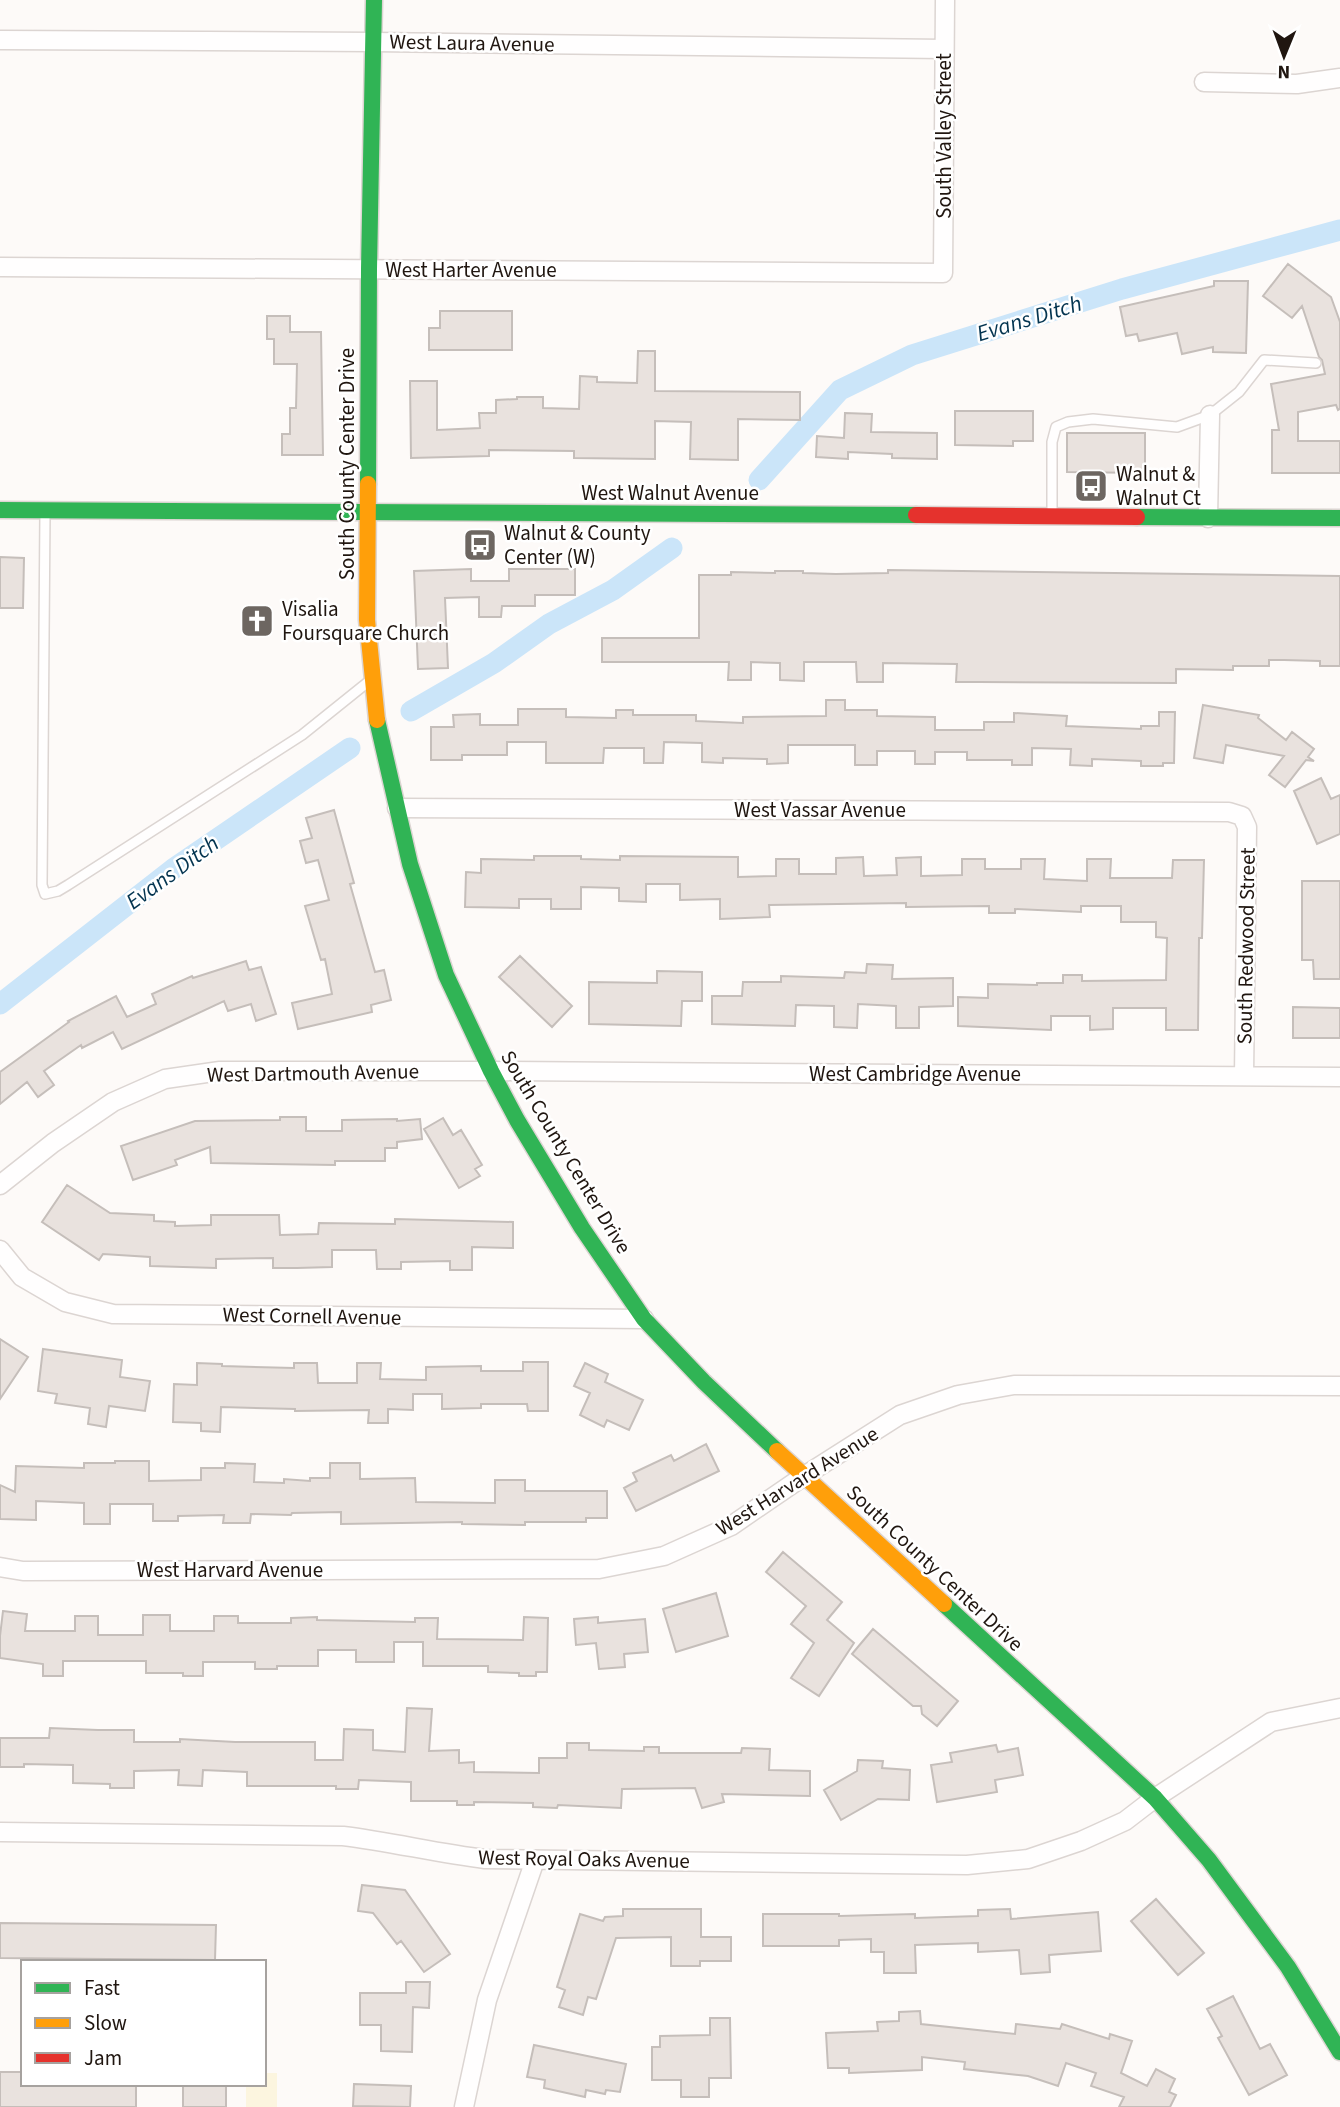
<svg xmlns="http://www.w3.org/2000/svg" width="1340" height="2107" font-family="'Source Sans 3',sans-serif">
  <rect width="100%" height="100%" fill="#fdfaf8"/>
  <path fill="#fcf5df" d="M264 2073H277V2107H246V2084H264Z"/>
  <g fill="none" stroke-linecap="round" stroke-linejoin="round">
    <path stroke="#cbe5f9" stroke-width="21" d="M759 480 840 390 912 355 1122 289 1340 230
      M411 711 494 663 549 624 613 590 672 548
      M0 1004 173 869 350 748"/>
  </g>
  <path fill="#e9e2de" stroke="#c5beba" stroke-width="2" d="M1288 264 1331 297 1340 322V409L1338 410 1336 405 1298 412V441H1340V473H1272V430H1279L1271 384 1325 374 1322 360 1319 357 1302 306 1292 318 1263 296Z
    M1214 281H1248L1246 353 1213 352V347L1182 354 1177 333 1139 341 1137 334 1126 336 1120 307 1214 286Z
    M440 311H512V350H429V328H440Z
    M267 316H290V332H321L323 455H282V434H290V408H296L297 364H274V339H267Z
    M638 351H655V391L800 392V420L738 419V460L690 459 691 422 655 421V459L574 458V451L489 450V456L411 458 410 381H437V430L480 428 479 413H496V400L517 399V397H543V408L579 409 580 376 597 377V382L637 383Z
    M955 411H1033V441H1013V446L955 445Z
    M845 413 872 414 871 432 937 433V459L892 458V454L848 452V459L816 457 817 436 844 438Z
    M1067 433H1145V473L1067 472Z
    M0 557 24 558 23 608H0Z
    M471 569V581H509V569H575V595H535V606H502L501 617H479V597L445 598 448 668 418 669 414 571Z
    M888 570 1340 576V666H1320V661L1284 660H1269V666H1233V670L1176 669V683L979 682H956L957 664 883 663V682H857L856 662H804V681L780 680V663L751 662V680H728L729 662H602V638H699V575H731V572L775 573V571H803V573L836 574 888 573Z
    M826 700H845V710H877V716L935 717V730H984V722H1014V713L1067 716 1066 726 1141 729V726H1159V712H1175L1174 763H1163V766H1141V761L1092 759V766L1070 765 1071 749 1032 748V765H1012V760H967V752H935V764H915V751H877V765H855V745H788V763L767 764V759L723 758V763L702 762V743L664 742 663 763H644V748H604L603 763H546V742H507V755H462V760H431V727H454L453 715 480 714V725H518V709H566V717L616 718V710H633V715H696V721L743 723V717L826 716Z
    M1203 705 1259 715 1258 718 1286 740 1292 732 1314 749 1308 757 1314 761 1306 760 1285 787 1269 775 1284 756 1226 745 1223 763 1194 758Z
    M1321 778 1331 799 1340 795V834L1317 844 1294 791Z
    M334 810 354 883 350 884 375 972 384 970 391 1000 371 1005 372 1012 298 1029 292 1003 332 994 325 959 321 960 305 906 329 900 318 860 306 863 300 841 312 838 306 818Z
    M534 856H581V859L620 860V856L738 857V877L776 876V859H799V874H836V858L863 857 864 876 897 875 896 858 921 857V876L962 875V859H985V869H1021V859H1045L1044 879 1087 881V859H1111L1110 878H1172L1173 860H1204L1202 938H1199L1198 1030H1166V1008H1113V1029L1090 1030V1016H1051V1030L958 1026V997L988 998V984L1037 985V983H1063V975H1082V981L1166 980 1167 938 1156 937V922H1121V906H1081V912L1015 909V913H989V906L906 907V903L769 905 770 917 720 919V899L680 900V884H646V902L619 901V888L581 887V909H551V899H519V908L465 907 466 872 481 873V859L534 860Z
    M1302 881H1340V979H1314L1313 960H1302Z
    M520 956 572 1006 552 1027 499 977Z
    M246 961 249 970 261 967 276 1014 256 1021 251 1004 228 1011 224 1001 122 1049 113 1032 82 1048 81 1045 44 1071 54 1085 38 1097 27 1082 0 1104V1072L69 1022 68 1021 116 996 127 1017 156 1004 152 994 192 976 193 978Z
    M867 964 893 965 892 979 953 978V1006L919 1007V1028H896V1006L858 1004 857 1028 834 1027V1006L796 1005 795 1026 712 1024V996H742L743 982H781V976L844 978 845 972 866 973Z
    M657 971 702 972V1001H682L681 1026 589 1024V982L657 983Z
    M1293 1007 1340 1008V1038H1293Z
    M280 1117H306V1131H342V1120L397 1119V1121L420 1119 422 1139 397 1142V1148H385V1161H335V1165L211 1163 210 1147 175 1160 177 1165 133 1180 121 1146 195 1121 280 1120Z
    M443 1118 453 1135 461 1130 482 1165 475 1169 480 1176 459 1188 424 1129Z
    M67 1185 110 1213 154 1215V1221L175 1222V1226L211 1225V1215H279L280 1235 318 1234 319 1223 395 1224V1219L513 1222V1248L472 1247V1270H450V1261L401 1262V1269H377L376 1250H332V1267L297 1268H273V1258L216 1259V1268L150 1266V1257L103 1254 99 1260 42 1222Z
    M0 1339 28 1357 0 1399Z
    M43 1349 122 1360 120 1377 150 1381 145 1411 109 1406 106 1427 88 1424 90 1408 55 1403 57 1394 38 1391Z
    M523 1362H548V1411H528L527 1404H481V1408L442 1409V1394H413V1410L388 1409V1423H368L369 1410 295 1411V1409L221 1407 220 1432 201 1431V1423L173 1422 174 1384 197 1385V1363L222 1364V1366L294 1368V1363H317L318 1383H357V1363H381L380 1379 426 1380V1367L481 1366V1371H523Z
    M585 1363 608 1374 605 1382 643 1400 629 1430 607 1420 604 1427 580 1415 590 1393 574 1386Z
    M706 1444 719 1471 636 1511 624 1488 637 1481 633 1473 671 1455 674 1461Z
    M115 1461H149V1481L201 1480V1468H225V1463L255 1464 254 1482 284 1483V1479L310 1481V1478H330V1463H360V1479L415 1478 416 1502 495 1503V1480H525V1491H607V1518H586V1522H525V1525L462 1524V1522L341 1524V1512L292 1513 291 1515 251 1514 250 1523H223L224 1515 178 1516V1521H153V1504H110V1524H84V1503L36 1501V1520L0 1519V1485L15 1492 16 1466 84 1468V1463H115Z
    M783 1552 842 1602 827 1620 854 1643 819 1696 791 1678 814 1643 791 1624 806 1606 766 1572Z
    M716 1593 728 1636 676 1652 663 1609Z
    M3 1611 27 1614 25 1631H75V1616H98V1635H143V1615H170V1631H214V1616H238V1623H291V1618L317 1617V1620L415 1622V1618H438L437 1639 523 1640 524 1617 548 1618 547 1672H536V1676H519V1673L488 1672V1666H423V1642H394V1662H356V1650H318V1666H277V1669H255V1662H203V1676H183V1673H146V1661H63V1676H43V1664L0 1658V1636Z
    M598 1617V1623L645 1619 648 1652 624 1654 625 1667 599 1669 596 1643 576 1645 574 1619Z
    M873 1629 958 1701 937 1726 922 1714 921 1706H913L852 1654Z
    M407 1708 432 1709 429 1751 459 1750V1763L474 1762V1772L539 1773V1758H567V1743H589V1750L644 1751V1747H659V1753H741L742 1748 770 1749 769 1770 810 1771V1796L722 1794 724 1802 702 1808 695 1788 622 1789 621 1808 558 1805 557 1808 533 1807V1803L474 1802V1805H457V1801H411V1782L359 1780 358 1789H336V1786H247V1772L203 1770 202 1786 178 1785 179 1770 134 1771V1788H110V1784L73 1783V1765L24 1764V1767H0V1738H49L50 1728 98 1730H134V1742H180V1739L235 1742H315V1760H343L344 1729 373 1730V1750L405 1752Z
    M996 1745 998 1752 1018 1748 1023 1775 995 1780 997 1792 937 1802 931 1765 952 1762 950 1753Z
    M858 1760 883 1761 882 1768 910 1770 909 1800 878 1799 841 1820 824 1790 857 1771Z
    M362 1885 405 1890 450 1954 424 1972 401 1941 397 1944 373 1913 358 1911Z
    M1156 1899 1204 1953 1178 1975 1131 1921Z
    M623 1909H701V1937H731V1961H700V1966H671V1937L616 1938 596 1999 588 1997 583 2015 559 2007 565 1990 557 1987 580 1914 603 1921 605 1917 623 1916Z
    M1010 1909 1011 1919 1098 1912 1101 1951 1049 1955 1050 1972 1021 1974 1019 1950 978 1952V1943L915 1945 916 1973H884V1952H871V1939L839 1940V1946H763V1914H839V1916L915 1914V1918L978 1916V1910Z
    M0 1923 216 1925 215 1960 0 1958Z
    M406 1982H430L429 2008 413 2007 412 2052 381 2051V2025H360V1993H406Z
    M1233 1996 1260 2049 1270 2044 1287 2075 1249 2095 1218 2038 1222 2036 1207 2009Z
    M920 2011 921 2024 1015 2034 1016 2024 1060 2029 1062 2024 1109 2039 1110 2034 1132 2041 1121 2073 1147 2086 1156 2069 1175 2079 1169 2092 1176 2095 1170 2107H1119L1124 2097 1091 2086 1096 2073 1066 2063 1058 2086 1028 2076 964 2069 965 2062 922 2057V2070L849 2073V2068H828L826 2033 878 2031 877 2022 899 2021V2012Z
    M710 2018H730L731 2078H709V2097H681V2080H652V2047H660V2036L710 2035Z
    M534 2045 626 2064 620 2092 606 2090 605 2094 586 2090 585 2097 544 2088 545 2080 527 2077Z
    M0 2072H23V2084H136V2107H0Z
    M183 2084H226V2107H183Z
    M354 2084 411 2086 410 2107 353 2106Z"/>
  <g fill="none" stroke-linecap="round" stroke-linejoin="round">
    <defs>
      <path id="lane" d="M45 512 42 885 45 894 58 891 68 885 302 735 368 682
        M1052 515V442L1056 427 1068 422 1093 419 1177 427 1210 415 1239 392 1264 360 1316 363"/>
      <path id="street" d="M0 40 374 42 944 49
        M1204 82 1297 84 1340 78
        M0 267 943 273 945 0
        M1208 518 1210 415
        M397 808 1229 812 1242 816 1247 827 1244 1076
        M0 1185 53 1143 113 1102 165 1079 220 1071H491L1340 1077
        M0 1250 22 1277 65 1302 113 1314 644 1319
        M0 1567 23 1571 599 1569 664 1556 731 1526 804 1476 900 1415 958 1395 1014 1385 1340 1386
        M0 1832 343 1836C391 1842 437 1853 485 1859L967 1865 1028 1859 1081 1841 1125 1821 1155 1798 1271 1722 1340 1708
        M464 2107 487 2000 535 1860"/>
      <path id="fast" d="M368 484 369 269 374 0
        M0 510 916 515
        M1137 517 1340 518
        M377 720 410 864 446 975 491 1071 517 1120 582 1228 644 1319 704 1382 777 1451
        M944 1604 1155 1798 1209 1860 1288 1967 1340 2052"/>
      <path id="slow" d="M368 484 367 620 377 720
        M777 1451 944 1604"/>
      <path id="jam" d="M916 515 1137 517"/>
    </defs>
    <use href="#lane" stroke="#dcd5d2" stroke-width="12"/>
    <use href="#street" stroke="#dcd5d2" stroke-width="21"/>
    <use href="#fast" stroke="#dcd5d2" stroke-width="19"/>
    <use href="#slow" stroke="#dcd5d2" stroke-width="19"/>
    <use href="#jam" stroke="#dcd5d2" stroke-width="19"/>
    <use href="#lane" stroke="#fffefe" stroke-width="9"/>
    <use href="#street" stroke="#fffefe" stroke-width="18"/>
    <use href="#fast" stroke="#30b455" stroke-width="16"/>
    <use href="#slow" stroke="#ff9f0a" stroke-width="16"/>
    <use href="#jam" stroke="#e5322d" stroke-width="16"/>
  </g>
  <defs>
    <symbol id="bus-square" viewBox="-11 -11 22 22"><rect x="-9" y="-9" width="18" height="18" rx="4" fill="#6d6661" stroke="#fff"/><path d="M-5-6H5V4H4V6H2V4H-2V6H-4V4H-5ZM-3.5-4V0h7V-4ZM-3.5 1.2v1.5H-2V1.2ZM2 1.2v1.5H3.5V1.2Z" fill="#fff"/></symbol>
    <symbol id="church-square" viewBox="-11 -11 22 22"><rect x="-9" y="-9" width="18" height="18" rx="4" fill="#6d6661" stroke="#fff"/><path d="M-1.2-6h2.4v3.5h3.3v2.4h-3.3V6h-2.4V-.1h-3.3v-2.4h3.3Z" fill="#fff"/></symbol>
  </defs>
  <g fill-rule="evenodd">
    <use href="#bus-square" x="1072" y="467" width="38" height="38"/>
    <use href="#bus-square" x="461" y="526" width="38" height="38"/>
    <use href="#church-square" x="238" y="602" width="38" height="38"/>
  </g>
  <g text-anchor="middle" stroke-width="5" stroke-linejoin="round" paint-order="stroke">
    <g font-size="21" fill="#201610" stroke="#fff">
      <text transform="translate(472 43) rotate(1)" y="7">West Laura Avenue</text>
      <text transform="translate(944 136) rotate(-90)" y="7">South Valley Street</text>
      <text x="471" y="277">West Harter Avenue</text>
      <text transform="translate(347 464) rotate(-90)" y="7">South County Center Drive</text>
      <text x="670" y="500">West Walnut Avenue</text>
      <text x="820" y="817">West Vassar Avenue</text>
      <text transform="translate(1246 946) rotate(-89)" y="7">South Redwood Street</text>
      <text transform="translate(313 1073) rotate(-1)" y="7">West Dartmouth Avenue</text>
      <text x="915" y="1081">West Cambridge Avenue</text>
      <text transform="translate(566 1152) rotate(59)" y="7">South County Center Drive</text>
      <text transform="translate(312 1316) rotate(1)" y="7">West Cornell Avenue</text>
      <text transform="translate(797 1481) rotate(-32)" y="7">West Harvard Avenue</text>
      <text transform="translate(935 1568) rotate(43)" y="7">South County Center Drive</text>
      <text x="230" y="1577">West Harvard Avenue</text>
      <text transform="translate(584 1859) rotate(1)" y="7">West Royal Oaks Avenue</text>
    </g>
    <g font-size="21" fill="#201610" stroke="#fff" text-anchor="start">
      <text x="1116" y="481">Walnut &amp;<tspan x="1116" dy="24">Walnut Ct</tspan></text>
      <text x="504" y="540">Walnut &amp; County<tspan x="504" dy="24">Center (W)</tspan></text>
      <text x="282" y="616">Visalia<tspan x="282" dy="24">Foursquare Church</tspan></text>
    </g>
    <g font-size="23" font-style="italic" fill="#033450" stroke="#fff">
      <text transform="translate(1029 318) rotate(-17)" y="8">Evans Ditch</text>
      <text transform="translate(172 872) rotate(-36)" y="8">Evans Ditch</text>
    </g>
  </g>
  <rect x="21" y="1960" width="245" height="126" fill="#ffffff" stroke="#a6a29f" stroke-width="2"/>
  <rect x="35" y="1983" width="35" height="10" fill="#30b455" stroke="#a6a29f" stroke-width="2"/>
  <text x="84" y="1995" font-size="21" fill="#201610">Fast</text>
  <rect x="35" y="2018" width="35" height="10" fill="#ff9f0a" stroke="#a6a29f" stroke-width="2"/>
  <text x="84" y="2030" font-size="21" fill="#201610">Slow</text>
  <rect x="35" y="2053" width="35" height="10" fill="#e5322d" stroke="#a6a29f" stroke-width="2"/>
  <text x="84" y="2065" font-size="21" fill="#201610">Jam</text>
  <g transform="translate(1284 56) rotate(181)" stroke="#ffffff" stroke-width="5" paint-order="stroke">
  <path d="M0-5L12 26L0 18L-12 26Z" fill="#201610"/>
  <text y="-10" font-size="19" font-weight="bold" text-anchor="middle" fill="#201610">N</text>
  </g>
</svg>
